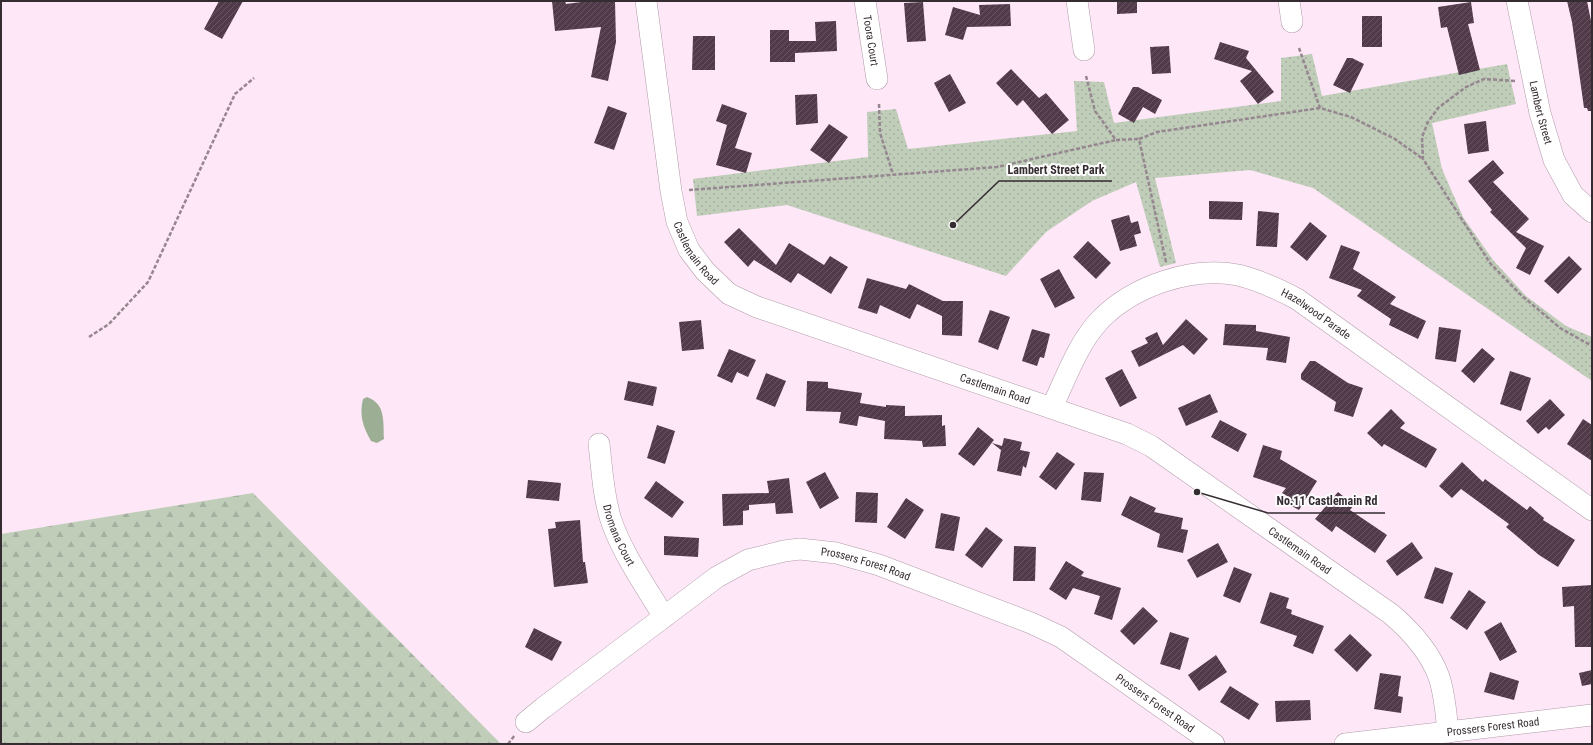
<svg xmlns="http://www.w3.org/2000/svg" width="1593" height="745" font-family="'Roboto Condensed',sans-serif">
  <defs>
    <pattern id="forest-firs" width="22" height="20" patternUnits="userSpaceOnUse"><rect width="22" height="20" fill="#bfcdb9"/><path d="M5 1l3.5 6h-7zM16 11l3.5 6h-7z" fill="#a5b0a0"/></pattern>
    <pattern id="park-dots" width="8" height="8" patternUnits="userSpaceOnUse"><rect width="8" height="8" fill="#bfcdb9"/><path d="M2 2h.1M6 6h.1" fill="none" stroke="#a5b0a0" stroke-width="1.8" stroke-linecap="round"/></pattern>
    <pattern id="building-hatch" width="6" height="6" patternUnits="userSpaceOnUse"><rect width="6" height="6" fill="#513a4a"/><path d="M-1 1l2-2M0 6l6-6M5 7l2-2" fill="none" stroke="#685562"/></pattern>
  </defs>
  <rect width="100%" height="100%" fill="#fee7f6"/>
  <path fill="url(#forest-firs)" d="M253 493 501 744H1V534Z"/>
  <path fill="url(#park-dots)" d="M1312 54 1322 96 1507 64 1516 104 1432 123 1442 169 1463 217 1493 260 1526 296 1566 326 1592 337V381L1313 188 1250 170 1155 178 1176 263 1160 267 1136 182 1092 201 1046 232 1006 276 787 205 697 216 693 179 868 157 867 112 896 109 908 149 1077 131 1074 81 1104 82 1114 123 1281 101V58Z"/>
  <path fill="#9cae94" d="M367 397C386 404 383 421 384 439L377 443 371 441C363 427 359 415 363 399Z"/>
  <path fill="url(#building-hatch)" d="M219 1H243L222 39 204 29Z
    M552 1H565L566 4 589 1H615L616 42 608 81 591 77 601 27 555 31Z
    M1117 1H1137V13L1117 14Z
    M1567 1H1587L1592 26V111H1588L1587 108H1584L1572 22Z
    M923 2 926 41 907 42 904 3Z
    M1471 2 1474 23 1468 24 1480 70 1459 75 1447 27 1441 28 1438 7Z
    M1010 4 1011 26 967 27 963 40 945 35 953 7 980 15 979 5Z
    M1362 16H1382V47H1362Z
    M836 21 837 51 795 53V62H770V30H789V41H816L815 22Z
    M693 36H715V70H692Z
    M1220 42 1249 51 1246 58 1274 92 1258 104 1240 81 1252 71 1214 59Z
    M1169 46 1171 73 1152 74 1150 47Z
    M1347 58H1352L1364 64 1350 93 1333 85Z
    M1011 69 1039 98 1046 93 1069 120 1052 134 1023 100 1017 106 996 83Z
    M950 74 966 103 949 112 934 83Z
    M1133 87H1138L1162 100 1155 114 1143 107 1134 123 1118 114Z
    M817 94 818 123 796 125 795 95Z
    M722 104 747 113 735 148 752 153 746 173 716 165 727 125 716 121Z
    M608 106 627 113 614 150 594 143Z
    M1486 121 1489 151 1468 154 1464 124Z
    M829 124 848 137 829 163 810 150Z
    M1493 160 1504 173 1493 182 1529 219 1516 232 1544 246 1530 275 1516 268 1526 248 1490 212 1492 210 1468 181Z
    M1209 201 1243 202 1242 220 1209 219Z
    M1258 211 1279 213 1277 247 1256 246Z
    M1129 215 1131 223 1138 221 1141 233 1134 235 1137 246 1120 251 1111 220Z
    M1310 222 1327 236 1307 261 1290 247Z
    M739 228 776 265 789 243 824 265 830 256 848 267 831 294 798 273 791 283 754 260 748 267 724 242Z
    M1088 241 1111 263 1096 279 1073 257Z
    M1341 245 1360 252 1353 269 1396 297 1390 304 1426 321 1418 339 1389 325 1391 319 1357 296 1362 290 1329 278Z
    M1569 256 1582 269 1558 294 1544 281Z
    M1059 269 1075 298 1055 308 1040 279Z
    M867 278 906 289 909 284 943 301H963L962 336 942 335V316L917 304 910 319 880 305 877 314 858 308Z
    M990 310 1010 317 998 350 978 342Z
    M1186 319 1208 339 1194 355 1183 345 1139 367 1131 351 1148 343 1145 338 1157 332 1163 345Z
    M701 320 704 349 682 351 679 322Z
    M1225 324 1256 325V331L1290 337 1286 363 1266 360 1268 348 1223 345Z
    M1439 327 1461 330 1456 362 1435 359Z
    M1032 329 1050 334 1044 358 1040 357 1037 366 1022 361Z
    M1482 348 1495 359 1474 383 1461 371Z
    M729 349 756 360 748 377 737 372 732 383 717 376Z
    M1310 361H1315L1348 383 1363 388 1353 417 1334 411 1336 402 1301 379V374Z
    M1122 369 1137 398 1120 407 1105 378Z
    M1510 371 1531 378 1521 411 1500 404Z
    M766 373 786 381 775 407 756 399Z
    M628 381 657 387 653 406 624 400Z
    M807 381 828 382V388L862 393 860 403 886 407V405L905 406V416L942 415V426L945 425 946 446 923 447 922 441 884 439 885 421 859 416 857 426 839 423 841 412 806 411Z
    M1210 394 1218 412 1186 426 1178 408Z
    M1550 399 1565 415 1549 430 1546 427 1538 434 1526 421Z
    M1391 409 1405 423 1400 428 1437 449 1426 468 1384 444 1382 447 1367 433Z
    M1583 419 1592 425V461L1567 444Z
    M1220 420 1247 434 1238 452 1211 437Z
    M657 425 675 431 665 464 647 458Z
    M978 427 994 440 974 466 958 454Z
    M1004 438 1022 442 1020 450 1030 452 1026 468 1023 466 1021 476 997 471 1001 450 992 443 1002 446Z
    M1263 445 1282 451 1280 459 1317 481 1299 510 1288 504 1292 499 1282 493 1286 488 1253 477Z
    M1057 452 1075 464 1056 490 1039 477Z
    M1462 462 1483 482 1485 479 1527 510 1530 506 1544 518 1543 520 1575 540 1558 567 1539 555 1506 527 1509 524 1461 489 1452 498 1439 486Z
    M825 472 839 498 820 509 806 482Z
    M1084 472 1104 473 1101 502 1081 500Z
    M789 478 793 513 776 514 775 503 749 505V510L743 511V525L723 526 722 494 769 493 767 481Z
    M528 480 561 483 559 501 526 498Z
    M656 481 684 502 672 518 644 498Z
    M856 492 878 493 877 523 855 522Z
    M1338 492 1354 505 1350 510 1387 535 1375 553 1336 526 1332 532 1315 519Z
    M1130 496 1156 508 1154 512 1183 518 1181 529 1188 530 1183 553 1157 547 1160 534 1121 515Z
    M906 498 924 510 905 539 887 527Z
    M941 513 960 517 954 551 935 548Z
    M580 520 583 562H585L588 583 554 587 548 529 556 528 555 522Z
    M986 527 1003 540 982 568 965 555Z
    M664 536 699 538 698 557 664 555Z
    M1412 542 1423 558 1397 576 1386 561Z
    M1218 543 1228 562 1197 578 1187 560Z
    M1014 546 1036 547 1035 581H1013Z
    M1066 561 1084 572 1081 576 1121 588 1112 620 1094 614 1100 596 1073 588 1066 600 1049 589Z
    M1234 567 1252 574 1240 603 1223 596Z
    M1435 567 1453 573 1443 604 1424 598Z
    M1592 585V647H1575L1574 606 1563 607 1562 587Z
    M1469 590 1486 602 1467 630 1450 618Z
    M1270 592 1289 598 1286 608 1292 610 1291 614 1324 626 1313 654 1293 646 1297 636 1260 623Z
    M1143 607 1158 621 1134 645 1120 631Z
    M1501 622 1517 652 1500 661 1484 632Z
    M534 628 562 642 552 661 525 647Z
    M1170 632 1189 638 1180 670 1160 664Z
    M1350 634 1372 655 1357 672 1334 650Z
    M1216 655 1227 672 1199 691 1188 675Z
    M1592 670V684L1582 686 1579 673Z
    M1490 672 1519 681 1514 700 1484 692Z
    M1380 673 1401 676 1398 696 1403 697 1401 713 1374 709Z
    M1230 686 1259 704 1249 720 1220 702Z
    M1310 700 1311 720 1276 722 1275 701Z"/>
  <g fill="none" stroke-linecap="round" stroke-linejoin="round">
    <defs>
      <g id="minor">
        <path id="s1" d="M646 1 671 191 677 222 689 250 705 271 729 294 757 307 1127 434 1151 446 1391 614C1411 631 1430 652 1439 677 1445 695 1446 714 1448 732"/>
        <path id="s2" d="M865 1 877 79"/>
        <path d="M1077 1 1084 50"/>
        <path d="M1289 1 1292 22"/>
        <path id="s3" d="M1517 1 1540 113 1554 160 1573 195 1592 212"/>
        <path id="s4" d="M1052 407C1066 378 1078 343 1100 320 1133 286 1191 266 1238 275 1259 280 1278 289 1297 299L1592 510"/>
        <path id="s5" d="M599 444C602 469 603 495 611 520 622 553 646 587 664 617"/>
        <path id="s6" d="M526 722 543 708 717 577 748 560 784 551 800 549 836 553 879 565 1031 623 1061 637 1214 744"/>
        <path id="s7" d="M1345 744 1592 715"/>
      </g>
    </defs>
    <use href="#minor" stroke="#b19baa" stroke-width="22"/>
    <path stroke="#968690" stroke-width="2.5" stroke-dasharray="4 2" stroke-linecap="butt" d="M1299 48 1320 108
      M1086 76 1095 111 1116 140 1139 139
      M1515 81 1484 79 1466 87 1438 108 1428 122 1422 137 1423 159 1490 263 1521 295 1560 328 1592 346
      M879 104 880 133 893 174
      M689 190 997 167 1116 140
      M1166 262 1139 139 1157 132 1320 108 1351 117 1395 139 1423 159
      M89 337 109 324 148 282 235 94 254 78
      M508 744 515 735"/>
    <use href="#minor" stroke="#fff" stroke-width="21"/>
  </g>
  <g text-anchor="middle" stroke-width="4" stroke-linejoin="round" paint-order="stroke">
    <g font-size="11" fill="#352c32" stroke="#fcfcfc">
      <text dy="4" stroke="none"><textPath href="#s2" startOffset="40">Toora Court</textPath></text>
      <text dy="4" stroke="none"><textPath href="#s3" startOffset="114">Lambert Street</textPath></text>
      <text dy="4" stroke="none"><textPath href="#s1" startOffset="260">Castlemain Road</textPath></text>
      <text dy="4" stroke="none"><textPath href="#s4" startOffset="338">Hazelwood Parade</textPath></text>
      <text dy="4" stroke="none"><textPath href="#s1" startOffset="596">Castlemain Road</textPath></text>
      <text dy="4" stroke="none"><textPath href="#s5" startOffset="94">Dromana Court</textPath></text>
      <text dy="4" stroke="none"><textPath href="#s1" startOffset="944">Castlemain Road</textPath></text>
      <text dy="4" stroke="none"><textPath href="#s6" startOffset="396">Prossers Forest Road</textPath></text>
      <text dy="4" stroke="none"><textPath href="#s6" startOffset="720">Prossers Forest Road</textPath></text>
      <text dy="4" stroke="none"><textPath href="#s7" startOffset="149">Prossers Forest Road</textPath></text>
    </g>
  </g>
  <path fill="none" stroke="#352c32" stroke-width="1.5" d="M953 225L999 181H1112M1197 492L1268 513H1385"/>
  <g fill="#352c32" stroke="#fcfcfc" stroke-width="1.5">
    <circle cx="953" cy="225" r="4"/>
    <circle cx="1197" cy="492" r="4"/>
  </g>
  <g font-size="12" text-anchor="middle" font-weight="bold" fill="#352c32" stroke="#fcfcfc" stroke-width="4" stroke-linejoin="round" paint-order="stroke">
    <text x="1056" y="174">Lambert Street Park</text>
    <text x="1327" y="505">No.11 Castlemain Rd</text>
  </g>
  <rect width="1593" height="745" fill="none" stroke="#352c32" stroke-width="4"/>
</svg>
